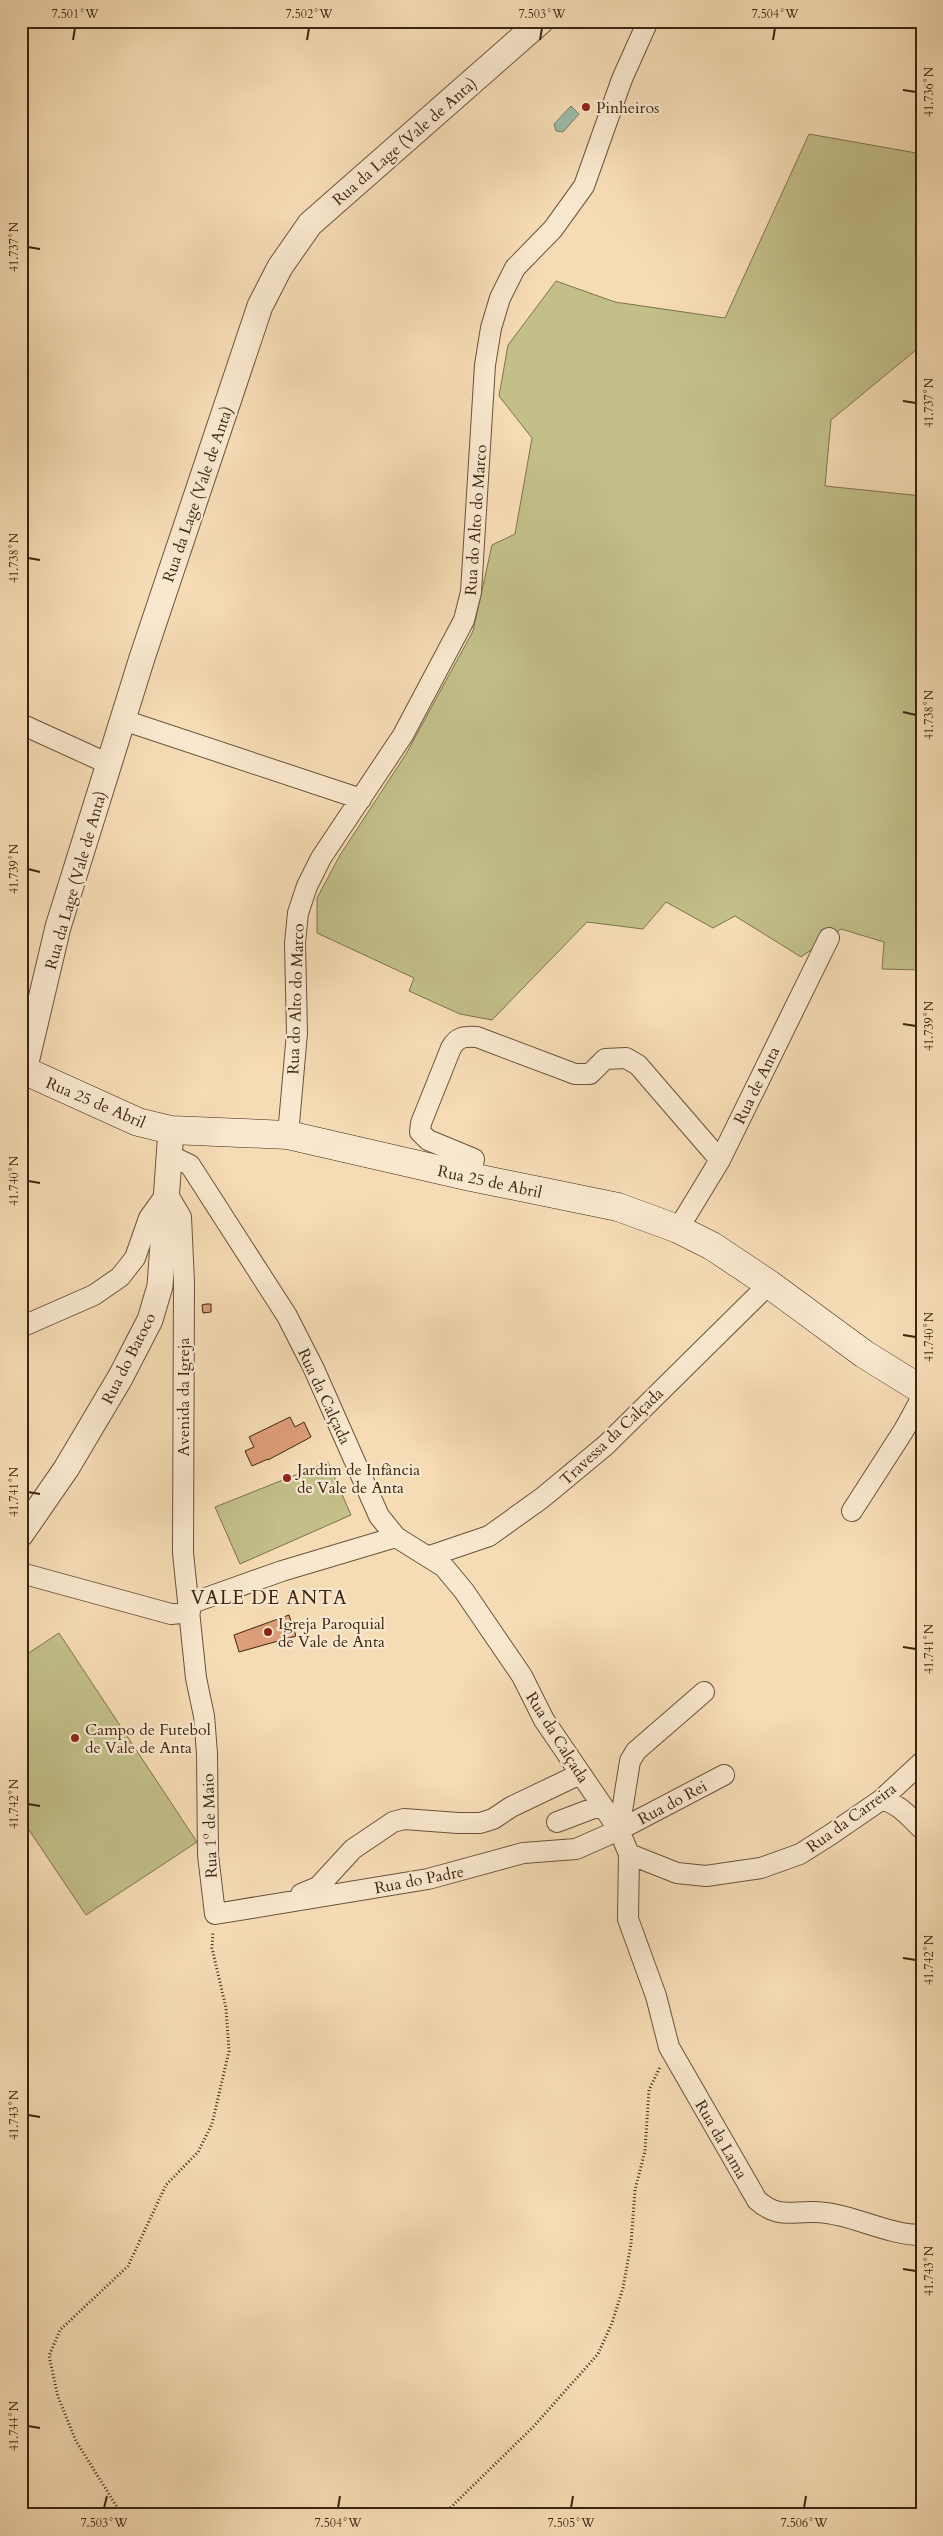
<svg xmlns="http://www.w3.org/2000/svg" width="943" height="2536" font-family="Cardo,serif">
  <rect width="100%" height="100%" fill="#f6dcb5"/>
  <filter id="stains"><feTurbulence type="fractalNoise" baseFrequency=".004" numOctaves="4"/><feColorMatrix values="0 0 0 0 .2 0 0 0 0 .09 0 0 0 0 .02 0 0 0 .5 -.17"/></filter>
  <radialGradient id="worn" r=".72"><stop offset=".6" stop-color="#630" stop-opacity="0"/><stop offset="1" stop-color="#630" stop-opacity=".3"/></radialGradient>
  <path fill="#c2bf89" stroke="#7f724d" d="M809 134 922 154V345L831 420 825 486 922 496V970L882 969 884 942 841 929 801 957 735 916 713 928 666 902 643 929 587 922 492 1020 460 1014 409 991 414 978 317 933V898L340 855 406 754 473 631 492 545 515 534 532 438 499 396 508 345 556 281 615 302 725 318Z
    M328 1462 351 1515 240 1564 215 1507Z
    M59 1633 197 1842 86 1915 21 1818V1658Z"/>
  <path fill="#9dbcaa" stroke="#76806d" d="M571 106 579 114 563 132 556 131 554 124Z"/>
  <path fill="#de9e7a" stroke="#3c2511" d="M206 1304H211V1312L203 1313 202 1305Z
    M290 1417 295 1427 304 1422 311 1437 268 1460V1459L252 1466 245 1451 254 1447 249 1437Z
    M289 1615 296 1636 239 1652 234 1635Z"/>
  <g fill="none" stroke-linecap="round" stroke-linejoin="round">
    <defs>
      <path id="minor" d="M123 720 361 799
        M21 724 109 764
        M288 1135 297 1033 295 943 298 913 307 886 321 858 403 735 464 620 471 592 485 365 491 328 500 298 515 268 553 229 584 186 622 79 648 21
        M169 1155 190 1165 287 1316 314 1369 379 1516 396 1537 444 1567 464 1591 522 1676 544 1720 619 1830 629 1854 628 1919 656 1996 669 2047 757 2200C778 2219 790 2211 815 2212 851 2213 886 2235 922 2235
        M471 1177 474 1159 428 1140 420 1132 421 1123 451 1048C457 1037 464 1036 477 1037L575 1074H590L605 1059 626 1058 638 1065 720 1160
        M678 1229 720 1160 829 938
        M21 1327 94 1295 120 1277 135 1258 149 1218 167 1193 181 1217 184 1282 183 1553 196 1678 204 1716 207 1753 208 1855 215 1914 428 1879 523 1853 576 1849 619 1830 724 1775
        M852 1511 904 1430 922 1397
        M430 1556 489 1536 542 1498 606 1445 769 1284
        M21 1573 171 1614 190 1612
        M189 1604 282 1571 396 1537
        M881 1800C899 1803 909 1817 922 1829
        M557 1822 602 1805
        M619 1830 630 1761 636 1751 704 1692
        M629 1854 677 1873 706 1876 761 1868 800 1854 830 1835 881 1800 922 1762
        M301 1894 318 1887 353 1849 393 1822 404 1819 458 1823H480L493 1819 511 1807 580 1774"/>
      <path id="tertiary" d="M24 1071 58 927 142 658 260 306 280 267 310 224 541 21
        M21 1534 66 1469 120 1378 150 1320 160 1286 171 1130"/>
      <path id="secondary" d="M21 1069 138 1122 171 1130 288 1135 471 1177 618 1207 678 1229 712 1246 769 1284 864 1354 922 1390"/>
    </defs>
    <use href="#minor" stroke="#6a533a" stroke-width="22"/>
    <use href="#tertiary" stroke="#6a533a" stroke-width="27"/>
    <use href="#secondary" stroke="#3c2511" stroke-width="29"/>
    <path stroke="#3c2511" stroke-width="3" stroke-dasharray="1 2.5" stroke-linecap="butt" d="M122 2515 76 2441 58 2397 49 2356 60 2330 128 2266 166 2185 198 2152 212 2124 229 2051 226 2008 212 1948 213 1932
      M443 2515 534 2426 598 2354 612 2323 623 2288 631 2244 635 2190 645 2151 649 2090 660 2067"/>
    <use href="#minor" stroke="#f9e8cf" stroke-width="20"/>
    <use href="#tertiary" stroke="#f9e8cf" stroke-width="25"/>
    <use href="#secondary" stroke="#f9e8cf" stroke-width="28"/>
  </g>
  <path fill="none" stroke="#3c2511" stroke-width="2" d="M73 40 75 28M307 40 309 28M540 40 542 28M773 40 775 28M903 90 916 92M28 247 40 249M903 401 916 403M28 558 40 560M903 712 916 715M28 869 40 872M903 1024 916 1026M28 1181 40 1183M903 1335 916 1337M28 1492 40 1494M903 1647 916 1649M28 1804 40 1806M903 1958 916 1960M28 2115 40 2117M903 2269 916 2271M28 2426 40 2428M104 2508 107 2496M338 2508 340 2496M571 2508 573 2496M804 2508 806 2496"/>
  <g fill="#8f2418" stroke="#f9e8cf" stroke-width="2">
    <circle cx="586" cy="107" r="5"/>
    <circle cx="287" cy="1478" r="5"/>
    <circle cx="268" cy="1632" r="5"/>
    <circle cx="75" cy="1738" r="5"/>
  </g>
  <g text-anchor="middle" stroke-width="4.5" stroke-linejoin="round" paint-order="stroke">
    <g font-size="16" fill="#3c2511" stroke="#f9e8cf" text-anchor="start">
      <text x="596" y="113">Pinheiros</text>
      <text x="297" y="1475">Jardim de Infância<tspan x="297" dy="18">de Vale de Anta</tspan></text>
      <text x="278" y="1629">Igreja Paroquial<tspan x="278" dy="18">de Vale de Anta</tspan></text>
      <text x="85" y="1735">Campo de Futebol<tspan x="85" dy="18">de Vale de Anta</tspan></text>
    </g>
    <g font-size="16" fill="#3c2511" stroke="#f9e8cf">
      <text transform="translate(404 141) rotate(-41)" y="6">Rua da Lage (Vale de Anta)</text>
      <text transform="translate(197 494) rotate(-71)" y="6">Rua da Lage (Vale de Anta)</text>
      <text transform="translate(475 520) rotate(-86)" y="6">Rua do Alto do Marco</text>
      <text transform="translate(75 880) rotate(-74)" y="6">Rua da Lage (Vale de Anta)</text>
      <text transform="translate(295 999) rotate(-88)" y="6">Rua do Alto do Marco</text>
      <text transform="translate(756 1085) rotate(-64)" y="6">Rua de Anta</text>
      <text transform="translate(96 1102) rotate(23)" y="6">Rua 25 de Abril</text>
      <text transform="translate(490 1181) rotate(12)" y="6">Rua 25 de Abril</text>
      <text transform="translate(128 1358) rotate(-63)" y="6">Rua do Batoco</text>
      <text transform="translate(325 1396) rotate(65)" y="6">Rua da Calçada</text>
      <text transform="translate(183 1397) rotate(-90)" y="6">Avenida da Igreja</text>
      <text transform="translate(611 1436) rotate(-43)" y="6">Travessa da Calçada</text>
      <text transform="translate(558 1737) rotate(58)" y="6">Rua da Calçada</text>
      <text transform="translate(672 1802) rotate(-28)" y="6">Rua do Rei</text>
      <text transform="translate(851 1817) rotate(-36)" y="6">Rua da Carreira</text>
      <text transform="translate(209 1826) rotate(-92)" y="6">Rua 1º de Maio</text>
      <text transform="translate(419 1879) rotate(-11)" y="6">Rua do Padre</text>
      <text transform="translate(722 2139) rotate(60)" y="6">Rua da Lama</text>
    </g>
    <g font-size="19" letter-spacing="1" fill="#3c2511" stroke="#f9e8cf">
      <text x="269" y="1604">VALE DE ANTA</text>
    </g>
  </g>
  <rect width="943" height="2536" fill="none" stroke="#f6dcb5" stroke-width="55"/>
  <rect x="28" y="28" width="888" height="2480" fill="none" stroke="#3c2511" stroke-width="2"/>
  <g font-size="12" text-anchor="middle" fill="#3c2511">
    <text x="75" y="18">7.501°W</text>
    <text x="309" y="18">7.502°W</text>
    <text x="542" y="18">7.503°W</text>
    <text x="775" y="18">7.504°W</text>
    <text transform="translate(929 92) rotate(-90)" y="4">41.736°N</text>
    <text transform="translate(14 247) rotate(-90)" y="4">41.737°N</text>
    <text transform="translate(929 403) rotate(-90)" y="4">41.737°N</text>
    <text transform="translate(14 558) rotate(-90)" y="4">41.738°N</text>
    <text transform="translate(929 715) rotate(-90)" y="4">41.738°N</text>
    <text transform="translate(14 869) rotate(-90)" y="4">41.739°N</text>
    <text transform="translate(929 1026) rotate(-90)" y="4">41.739°N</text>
    <text transform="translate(14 1181) rotate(-90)" y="4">41.740°N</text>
    <text transform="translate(929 1337) rotate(-90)" y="4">41.740°N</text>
    <text transform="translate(14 1492) rotate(-90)" y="4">41.741°N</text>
    <text transform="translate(929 1649) rotate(-90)" y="4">41.741°N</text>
    <text transform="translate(14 1804) rotate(-90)" y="4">41.742°N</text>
    <text transform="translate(929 1960) rotate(-90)" y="4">41.742°N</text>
    <text transform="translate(14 2115) rotate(-90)" y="4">41.743°N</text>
    <text transform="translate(929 2271) rotate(-90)" y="4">41.743°N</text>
    <text transform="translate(14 2426) rotate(-90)" y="4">41.744°N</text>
    <text x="104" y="2527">7.503°W</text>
    <text x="338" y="2527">7.504°W</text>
    <text x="571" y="2527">7.505°W</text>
    <text x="804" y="2527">7.506°W</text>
  </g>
  <rect width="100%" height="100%" filter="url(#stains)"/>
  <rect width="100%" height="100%" fill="url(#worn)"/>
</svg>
